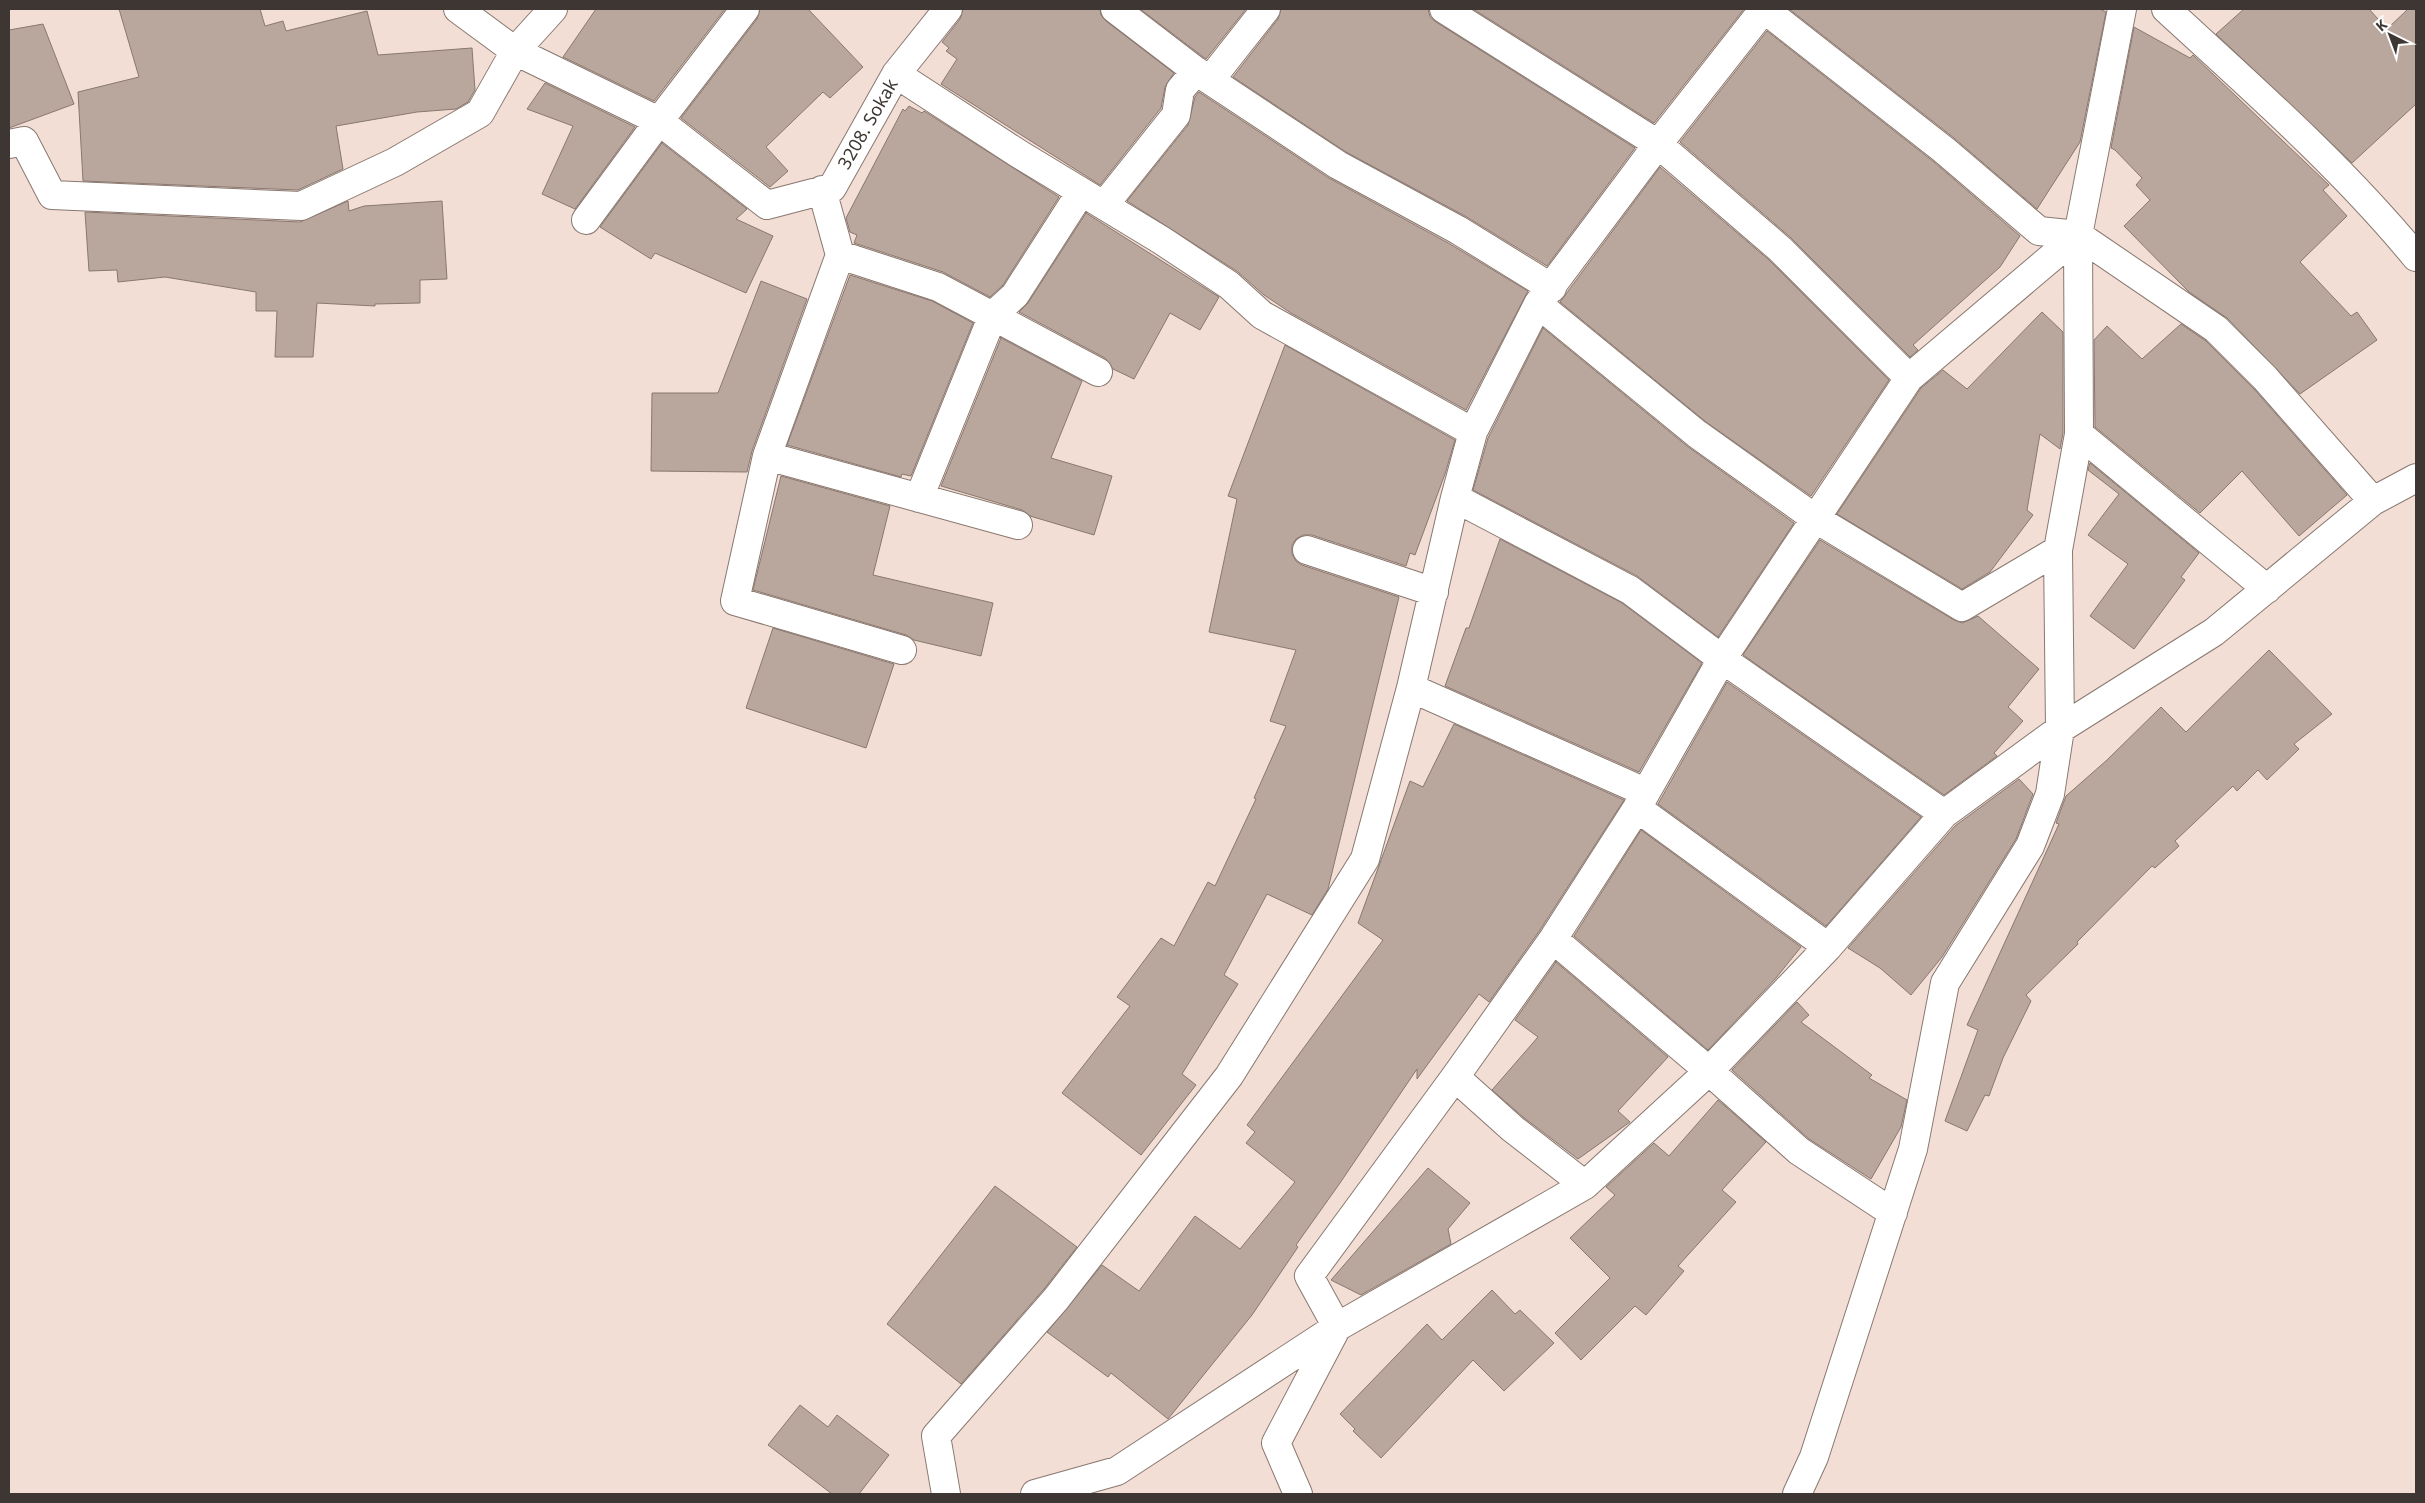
<svg xmlns="http://www.w3.org/2000/svg" width="2425" height="1503" font-family="'Noto Sans',sans-serif">
  <rect width="100%" height="100%" fill="#f2ded5"/>
  <path fill="#b9a79e" stroke="#89786f" d="M119 9H260L265 26 283 21 286 31 367 11 378 55 472 48 475 90 468 102 456 109 417 112 336 126 343 169 298 190 83 181 78 92 139 77Z
    M596 9H725L654 101 563 57Z
    M760 9H808L863 67 830 98 823 92 766 147 788 171 770 187 681 118 757 19Z
    M963 9H1100L1101 15 1106 21 1174 73 1165 87 1161 108 1100 185 941 84 957 59 946 51 949 48 942 42 960 19Z
    M1140 9H1246L1206 59Z
    M1281 9H1428L1430 17 1436 22 1635 148 1547 266 1465 216 1346 152 1233 77 1278 19Z
    M1473 9H1744L1654 123Z
    M1789 9H2100L2106 12 2080 142 2037 209 1954 138Z
    M2244 9H2369L2387 29 2408 9H2416V104L2352 163 2216 34Z
    M43 24 74 104 9 128V30Z
    M2134 27 2190 58 2193 55 2329 185 2323 190 2347 216 2300 262 2351 316 2357 312 2377 340 2300 394 2227 318 2189 292 2124 226 2150 200 2136 185 2142 178 2115 150 2111 148Z
    M1767 31 1934 162 2020 236 2000 267 1913 345 1918 350 1910 357 1790 237 1680 142Z
    M545 83 635 127 575 209 542 194 573 126 527 109Z
    M1199 92 1329 178 1450 244 1528 291 1466 410 1291 313 1264 295 1238 272 1127 201 1188 125 1195 97Z
    M909 106 922 113 924 111 1059 197 1003 285 990 297 943 272 854 243 857 235 850 232 846 218 903 109 905 111Z
    M662 143 747 209 736 219 773 236 746 293 655 253 651 259 600 227Z
    M1660 167 1769 260 1889 380 1811 496 1706 422 1560 302Z
    M348 201 349 211 364 206 442 201 447 279 420 280V303L375 304V306L317 303 313 357H275L277 311H256V292L165 277 118 282 117 270 89 271 85 212 300 222Z
    M1086 213 1219 297 1200 330 1170 313 1134 379 1113 369 1105 358 1019 312 1028 303Z
    M850 275 932 301 973 323 911 476 902 474 901 477 787 445Z
    M761 281 807 299 752 451 747 472 651 471 652 393H718Z
    M2042 312 2063 332V433L2060 449 2040 434 2027 510 2033 515 1990 572 1962 589 1837 514 1921 388 1943 370 1967 389Z
    M2181 324 2206 341 2254 389 2347 495 2299 536 2242 471 2200 513 2095 427 2094 340 2107 326 2142 359Z
    M1543 328 1687 446 1794 523 1718 637 1637 576 1473 490 1488 438Z
    M1001 338 1082 381 1051 458 1112 476 1094 535 1030 516 1022 510 941 486Z
    M1285 345 1455 440 1445 474 1415 555 1410 553 1406 566 1312 535H1303L1296 539 1292 545V554L1296 561 1302 565 1399 597 1328 889 1312 915 1267 894 1224 975 1238 984 1182 1074 1196 1085 1141 1155 1062 1093 1130 1006 1117 997 1161 938 1174 946 1208 882 1215 886 1256 799 1254 798 1286 726 1270 721 1296 650 1209 632 1237 499 1228 496Z
    M2090 463 2199 553 2181 577 2185 580 2134 649 2090 616 2128 564 2088 535 2119 494 2088 470Z
    M781 476 890 506 873 575 993 603 981 656 914 640 906 635 753 590Z
    M1500 539 1622 603 1702 663 1639 772 1445 686 1466 628H1469Z
    M1820 540 1954 620 1962 623 1978 616 2039 669 2008 707 2023 721 1994 753 1997 756 1944 795 1743 655Z
    M773 628 894 664 866 748 746 708Z
    M2269 650 2332 714 2294 744 2299 749 2267 780 2258 770 2237 791 2233 786 2175 841 2179 846 2155 868 2152 866 2077 942 2078 944 2026 995 2031 1001 2003 1058 1989 1096 1985 1095 1967 1131 1945 1121 1978 1030 1967 1025 2059 824 2056 823 2066 796 2107 760 2161 707 2186 732Z
    M1727 682 1921 817 1826 926 1658 804Z
    M1454 724 1624 800 1540 930 1489 1002 1479 994 1417 1079V1069L1340 1183 1296 1245 1298 1247 1252 1315 1168 1419 1111 1373 1108 1377 1047 1332 1102 1265 1139 1291 1195 1216 1240 1249 1295 1182 1246 1143 1255 1132 1247 1125 1383 940 1358 923 1410 781 1423 787Z
    M2019 779 2033 794 2016 839 1942 957 1911 995 1880 968 1848 948 1955 826Z
    M1641 830 1801 947 1776 978 1708 1050 1574 936Z
    M1556 962 1668 1057 1618 1111 1630 1122 1578 1159 1523 1117 1492 1090 1538 1037 1515 1020Z
    M1797 1002 1809 1015 1801 1022 1872 1075 1869 1078 1907 1100 1901 1127 1871 1179 1809 1139 1732 1070Z
    M1718 1100 1766 1142 1722 1190 1736 1202 1678 1266 1684 1271 1646 1315 1635 1306 1581 1360 1555 1333 1610 1278 1570 1238 1615 1195 1606 1187 1654 1143 1669 1156Z
    M1428 1168 1470 1203 1448 1229 1451 1244 1361 1295 1331 1280Z
    M995 1186 1077 1247 1044 1289 961 1384 887 1324Z
    M1492 1290 1515 1314 1520 1310 1554 1343 1504 1391 1473 1360 1381 1458 1353 1431 1355 1429 1340 1414 1427 1324 1442 1340Z
    M800 1405 828 1427 837 1415 889 1455 859 1494H832L768 1445Z"/>
  <g fill="none" stroke-linecap="round" stroke-linejoin="round">
    <defs>
      <path id="minor" d="M458 9 515 51 659 121 767 205 832 188 896 74 948 9
        M1115 9 1196 71 1338 165 1458 230 1552 288
        M1444 9 1658 144 1780 249 1909 378
        M1764 9 1944 150 2039 231 2078 235 2216 329 2265 378 2373 501
        M2166 9C2252 88 2341 166 2416 257
        M896 74 1019 154 1161 240 1229 285 1262 315 1473 432
        M1210 80 1266 9
        M9 144 24 141 52 195 301 206 395 162 480 113 515 51 553 9
        M822 190 840 255 767 456 1018 525
        M1105 204 1176 115 1180 90 1196 71
        M586 220 659 121 745 9
        M840 255 938 287 1098 372
        M1538 304 1697 434 1816 519 1962 607 2058 550
        M2079 434 2267 589
        M767 456 735 601 902 650
        M919 498 993 315 1015 295 1081 192
        M1455 498 1630 590 1722 659 1944 814
        M1307 550 1434 592
        M1411 688 1645 792
        M1637 808 1828 947
        M1553 939 1709 1071 1799 1151 1893 1213
        M1455 1077 1513 1129 1585 1185
        M946 1494 936 1436 1056 1299 1229 1076 1365 859 1411 688 1455 498 1473 432 1538 304 1658 144 1764 9
        M1035 1494 1117 1471 1337 1327 1585 1185 1709 1071 1828 947 1944 814 2060 729 2214 632 2373 501 2416 478
        M1298 1494 1276 1443 1337 1327 1309 1276 1455 1077 1553 939 1637 808 1722 659 1909 378 2078 235
        M1797 1494 1814 1457 1913 1149 1945 983 2030 846 2050 794 2060 729 2058 550 2079 434 2078 235 2122 9"/>
    </defs>
    <use href="#minor" stroke="#89786f" stroke-width="30"/>
    <use href="#minor" stroke="#fff" stroke-width="28"/>
  </g>
  <g text-anchor="middle" stroke-width="5" stroke-linejoin="round" paint-order="stroke">
    <g font-size="18" fill="#3e3632" stroke="#fff">
      <text transform="translate(868 124) rotate(-60)" y="6">3208. Sokak</text>
    </g>
  </g>
  <rect width="2425" height="1503" fill="none" stroke="#3e3632" stroke-width="20"/>
  <g transform="translate(2390 35) rotate(318)" stroke="#ffffff" stroke-width="4" paint-order="stroke">
  <path d="M0-4L9 19L0 12L-9 19Z" fill="#3e3632"/>
  <text y="-8" font-size="14" font-weight="bold" text-anchor="middle" fill="#3e3632">K</text>
  </g>
</svg>
